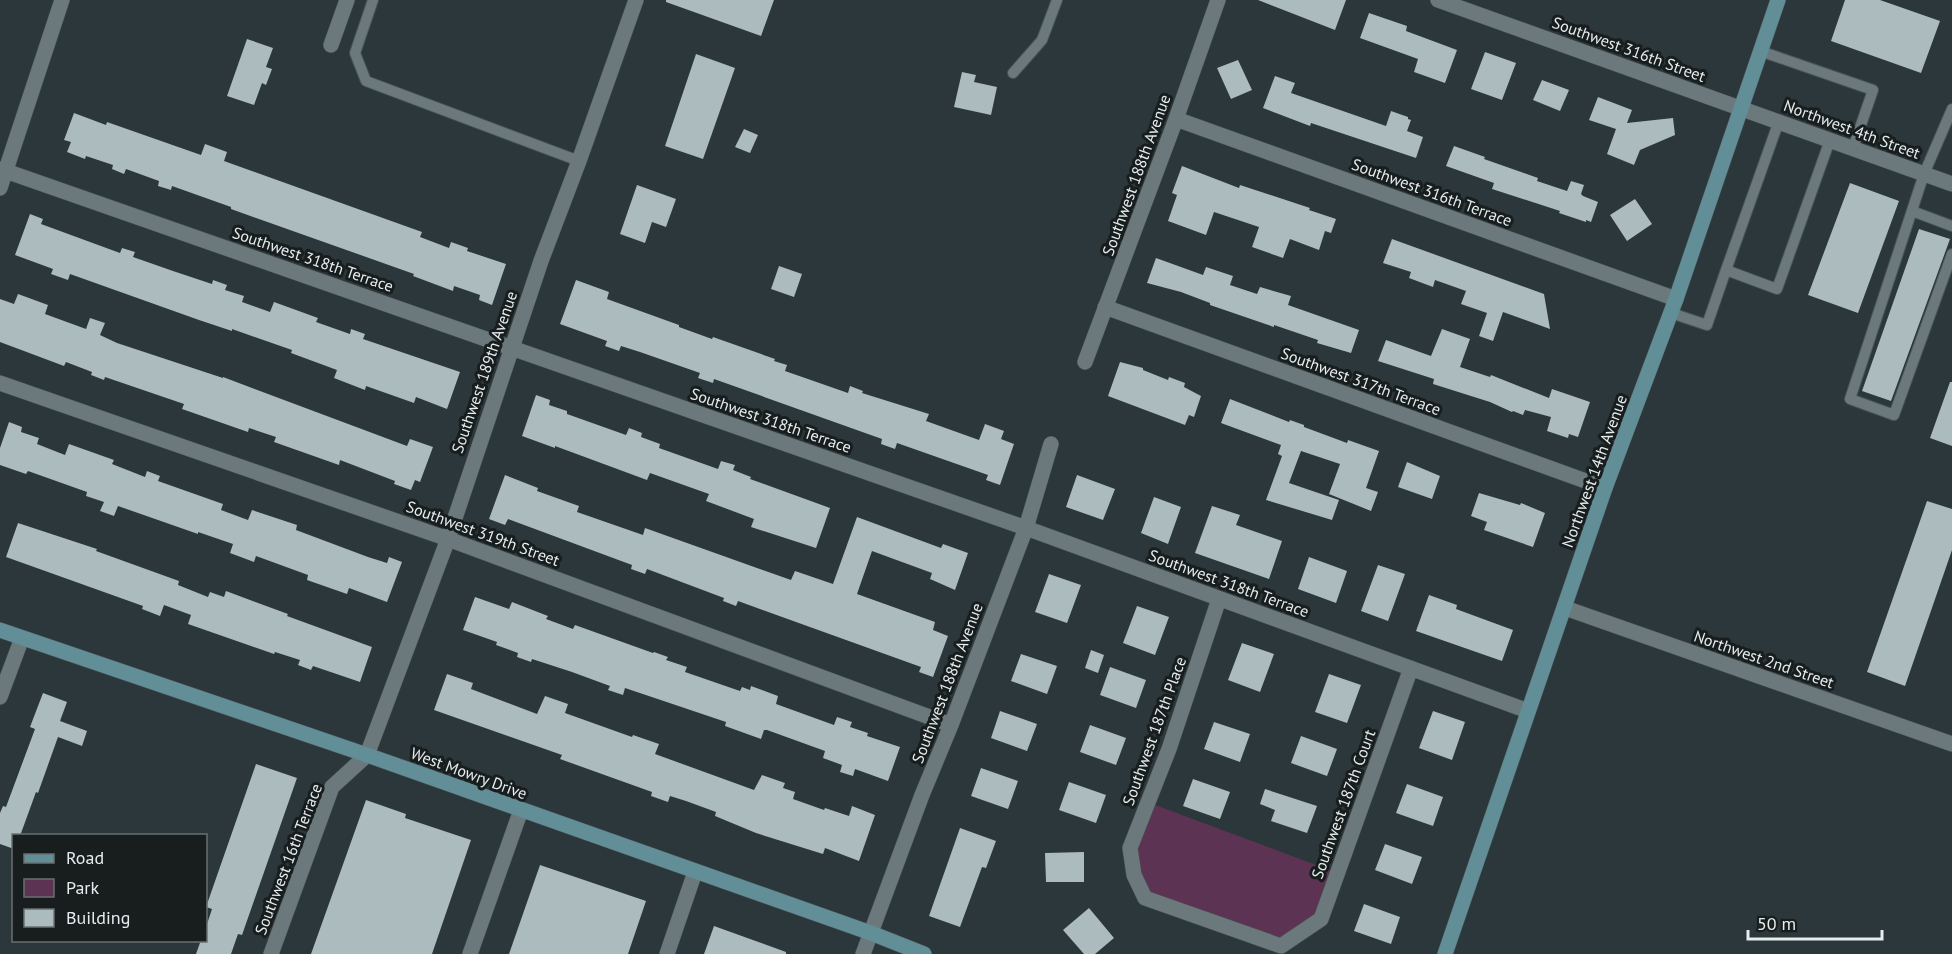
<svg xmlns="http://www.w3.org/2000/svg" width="1952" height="954" font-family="'PT Sans',sans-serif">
  <rect width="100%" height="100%" fill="#2b373a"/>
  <path fill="#5c3353" d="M1150 803 1335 872 1317 917 1280 943 1147 896 1132 848Z"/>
  <path fill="#acbbbe" d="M666 0H774L761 36 666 2Z
    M1258 0H1346L1335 30Z
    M1845 0H1880L1940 21 1921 73 1831 41Z
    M1369 13 1407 26 1406 31 1457 50 1445 83 1414 72 1418 59 1360 38Z
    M247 39 273 48 266 67 272 69 266 85 262 83 254 105 227 96Z
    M1485 52 1516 63 1502 100 1471 89Z
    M696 54 735 68 703 159 665 146Z
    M1238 60 1252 90 1231 99 1217 68Z
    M962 72 976 75 974 82 997 87 991 115 954 107Z
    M1275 76 1295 83 1291 93 1386 126 1391 111 1408 117V119L1411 120 1407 131 1423 137 1416 158 1311 123 1310 126 1263 108Z
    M1542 80 1569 90 1560 111 1533 100Z
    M1598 97 1632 110 1627 123 1673 118 1675 135 1640 150 1634 165 1607 154 1616 129 1589 120Z
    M74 113 106 125 107 122 201 155 205 144 227 152 224 161 422 232 420 237 449 248 451 242 468 248 467 251 506 264 492 305 479 300 480 295 454 286 453 291 413 276 414 274 231 209V207L172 186 171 190 158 186 159 181 126 169 124 174 112 169 113 165 86 156 85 159 67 152 71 142 64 140Z
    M744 129 758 135 750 153 735 147Z
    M1454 146 1485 157 1484 159 1538 178 1537 181 1567 191 1571 181 1584 185 1581 194 1583 196 1598 202 1591 222 1586 220V222L1559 213 1560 211 1492 189 1494 183 1446 166Z
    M1182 166 1239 188 1240 185 1310 208 1309 210 1336 219 1331 233 1325 231 1319 250 1290 239 1283 258 1252 247 1259 227 1214 212 1206 235 1168 221 1177 195 1172 193Z
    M1850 183 1899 201 1858 313 1808 295Z
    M637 185 676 199 666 227 652 222 645 243 620 234Z
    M1635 199 1652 224 1627 241 1610 215Z
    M30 214 43 219 41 224 120 253 122 248 135 252 133 257 173 271 212 284 213 280 227 285 225 290 244 296 242 302 270 312 274 302 318 318 316 322 350 334 351 329 365 334 363 339 460 372 447 409 416 397 414 403 366 386 365 390 334 378 337 370 291 353 292 350 232 329V331L199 320 70 274 68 280 51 274 53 269 15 255Z
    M1919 229 1950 239 1891 401 1862 391Z
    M1392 239 1544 294 1550 329 1503 312 1493 341 1479 336 1487 313 1461 304 1466 291 1435 280 1433 287 1409 278 1411 272 1383 263Z
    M1156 258 1203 275 1206 267 1233 276 1230 285 1257 294 1260 287 1291 296 1288 305 1359 330 1351 353 1317 343 1318 340 1274 325V327L1210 305V303L1181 292 1147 283Z
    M779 266 802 274 794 297 771 289Z
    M576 280 609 292 607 299 679 325V327L712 339 713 337 775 359 774 361 787 365 785 371 848 393 850 386 863 391 862 393 929 414 926 421 979 440 985 424 1004 431 1001 439 1014 444 1000 485 986 480 988 475 897 443 895 449 881 444 882 439 714 379 713 383 698 378 700 373 640 352 621 346 619 351 605 346 607 341 560 324Z
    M18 294 48 305 45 314 86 329 90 318 105 323 100 335 117 343 223 378V377L407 446 410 439 433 447 420 482 415 480 411 490 394 484 395 481 340 460 339 465 274 442 276 437 249 428 248 432 182 409 184 404 105 377 104 380 91 375 92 372 66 362 64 366 0 342V299L14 304Z
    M1442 329 1470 339 1460 367 1490 377 1491 375 1549 398 1552 389 1590 402 1578 437 1569 434 1568 438 1547 431 1551 417 1525 410 1523 415 1513 411 1512 412 1490 402 1433 384 1434 379 1378 361 1386 340 1431 356Z
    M1120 362 1143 368V370L1168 380 1169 377 1185 383 1184 387 1201 396 1194 417 1189 415 1185 425 1108 396Z
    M1950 382H1952V446L1930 438Z
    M536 395 550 400 549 405 567 411V414L626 435 629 428 642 433 641 437 660 444 659 448 718 469 721 461 735 465 733 470 751 477 750 479 830 508 816 548 751 527 754 519 706 501 709 494 650 473 647 480 555 446V448L522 436Z
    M1230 399 1289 422 1290 420 1304 425V427L1347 443 1348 440 1379 451 1366 488 1378 492 1371 511 1329 494 1340 464 1301 451 1289 483 1339 500 1332 520 1266 500 1282 456 1278 454 1281 445 1221 423Z
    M9 422 22 427 21 432 39 438 37 444 65 455 69 444 114 460 112 464 145 477 147 471 160 476 158 481 223 504 221 510 248 520 252 510 297 525 296 530 368 557 387 563 389 557 402 562 387 602 349 588 347 594 307 580 308 575 256 556 254 562 230 553 233 544 198 532V534L118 506 114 516 100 511 104 502 86 496 87 492 28 471 26 474 0 465V448Z
    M1407 462 1440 476 1432 499 1398 487Z
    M505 475 538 488 537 491 579 506 577 512 643 535 645 528 791 580 795 571 833 584 857 517 941 548 943 544 968 553 955 590 930 579 932 573 872 551 857 594 935 622 933 630 948 636 933 677 919 672 921 667 738 601 736 606 723 601 724 598 647 569 645 574 631 569 632 565 508 519 505 525 489 519Z
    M1077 475 1115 489 1103 520 1066 507Z
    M1479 493 1520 505 1521 503 1545 513 1533 547 1484 530 1487 522 1471 516Z
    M1154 497 1181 507 1168 544 1141 533Z
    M1927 501 1952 509V550L1905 686 1867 672Z
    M1212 506 1240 515 1236 525 1282 541 1269 579 1195 553Z
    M18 523 97 549 96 551 179 581 178 585 208 597 210 592 224 597 226 591 288 614 287 616 372 647 360 682 313 666 311 670 298 665 300 660 275 652 274 654 188 624 191 615 164 605 160 616 142 609 143 606 6 557Z
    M1309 557 1347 571 1336 603 1298 589Z
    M1378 565 1405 574 1388 621 1361 611Z
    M1049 574 1081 585 1067 623 1035 612Z
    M1429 595 1457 605 1456 609 1513 630 1502 661 1416 631Z
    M475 597 509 609 512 602 548 616 546 619 573 629 575 625 653 653 654 652 668 657 666 660 687 667 685 672 740 691 742 687 750 690 751 686 778 696 776 704 834 725 837 717 852 722 850 727 868 733 867 736 900 747 888 781 855 769 853 776 840 772 842 765 823 758 825 751 767 730H764L761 739 725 726 726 722 625 688 623 695 608 690 610 686 572 672 532 659 531 662 517 657 518 653 496 645 497 642 463 630Z
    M1137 606 1169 617 1155 655 1123 643Z
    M1242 643 1274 654 1260 692 1228 680Z
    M1091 650 1104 655 1098 673 1085 668Z
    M1021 654 1057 666 1047 694 1011 681Z
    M1110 667 1146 680 1136 708 1100 695Z
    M447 674 473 683 471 689 537 714 545 696 568 704 565 713 632 737 633 735 659 744 655 754 754 790 762 775 785 783 783 788 795 792 793 799 824 810 825 808 849 816 852 806 875 815 859 861 825 848 823 854 756 833 715 816 716 812 686 801 670 796 668 802 651 796 652 792 560 759 562 755 434 710Z
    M1329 674 1361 685 1347 723 1315 712Z
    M43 693 67 702 60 721 87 731 82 746 58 737 38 793 36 792 20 836H14V849L0 844V813L3 806 6 807 35 729 30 727Z
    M1000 711 1037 724 1027 751 991 738Z
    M1433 711 1465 722 1452 760 1419 748Z
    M1214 722 1250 734 1240 762 1204 749Z
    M1090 725 1126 738 1116 765 1080 752Z
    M1301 736 1337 749 1327 776 1291 763Z
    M256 764 297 778 242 935 238 934 231 954H196L201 940H206V927L212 909 206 907Z
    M981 768 1018 781 1008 809 971 796Z
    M1193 779 1230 792 1220 819 1183 806Z
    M1069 782 1106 795 1096 823 1059 810Z
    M1407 784 1443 797 1433 826 1396 813Z
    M1265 789 1317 806 1307 833 1271 821 1275 810 1260 804Z
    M366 800 406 814 405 818 471 840 432 954H311Z
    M960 828 996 841 986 868 982 867 960 927 929 916Z
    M1385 844 1422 857 1412 884 1375 870Z
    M1084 852V882H1046L1045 853Z
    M540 865 646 901 628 954H509Z
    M1364 904 1400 917 1391 944 1354 931Z
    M1089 908 1114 938 1095 954H1084L1063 930Z
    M714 926 786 952V954H704Z"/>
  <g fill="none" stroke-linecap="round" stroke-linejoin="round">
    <defs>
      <path id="lane" d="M373 0 355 53 366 81 579 161
        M1760 51 1873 90 1853 148
        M1013 73 1042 40 1057 0
        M1952 109 1924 174 1850 399 1894 415 1952 254
        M1779 121 1726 270 1777 289 1830 140
        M1912 211 1952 226
        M1671 313 1707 325 1726 270"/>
      <path id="street" d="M1438 0 1952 184
        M331 45 347 0
        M1176 119 1676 299
        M0 169 1026 528 1528 711
        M0 188 62 0
        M1105 307 1605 488
        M1085 362 1176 119 1218 0
        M0 383 448 539 951 725
        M1219 599 1169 749 1130 848 1134 875 1145 898 1281 946 1321 919 1411 668
        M1565 608 1952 744
        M0 697 22 638
        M271 954 332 787 367 755 448 539 541 261 579 161 636 0
        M470 954 521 810
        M667 954 695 872
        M863 954 922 795 951 725 1026 528 1051 444"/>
      <path id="secondary" d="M0 630 367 755 871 933 924 954
        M1445 954 1605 488 1676 299 1778 0"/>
    </defs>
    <use href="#lane" stroke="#4a5457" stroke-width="12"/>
    <use href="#street" stroke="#4a5457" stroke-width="16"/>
    <use href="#secondary" stroke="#4a5457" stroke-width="16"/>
    <use href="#lane" stroke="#6c797c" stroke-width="10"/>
    <use href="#street" stroke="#6c797c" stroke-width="15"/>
    <use href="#secondary" stroke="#628e97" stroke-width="15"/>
  </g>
  <g text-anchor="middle" stroke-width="6" stroke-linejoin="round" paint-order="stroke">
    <g font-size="16" fill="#e6edef" stroke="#181d1e">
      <text transform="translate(1629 49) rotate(20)" y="6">Southwest 316th Street</text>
      <text transform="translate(1852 129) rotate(20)" y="6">Northwest 4th Street</text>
      <text transform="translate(1136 175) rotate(-70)" y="6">Southwest 188th Avenue</text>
      <text transform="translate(1432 192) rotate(20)" y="6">Southwest 316th Terrace</text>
      <text transform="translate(313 259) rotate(19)" y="6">Southwest 318th Terrace</text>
      <text transform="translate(484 372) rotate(-71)" y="6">Southwest 189th Avenue</text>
      <text transform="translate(1361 381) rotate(20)" y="6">Southwest 317th Terrace</text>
      <text transform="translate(771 420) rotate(19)" y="6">Southwest 318th Terrace</text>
      <text transform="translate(1594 471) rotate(-70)" y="6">Northwest 14th Avenue</text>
      <text transform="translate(483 533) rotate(20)" y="6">Southwest 319th Street</text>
      <text transform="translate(1229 583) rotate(20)" y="6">Southwest 318th Terrace</text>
      <text transform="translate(1764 659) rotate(19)" y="6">Northwest 2nd Street</text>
      <text transform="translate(947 683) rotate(-69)" y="6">Southwest 188th Avenue</text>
      <text transform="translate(1154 731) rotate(-70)" y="6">Southwest 187th Place</text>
      <text transform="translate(469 773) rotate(20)" y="6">West Mowry Drive</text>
      <text transform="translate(1343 804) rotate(-70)" y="6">Southwest 187th Court</text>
      <text transform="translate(288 859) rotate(-69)" y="6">Southwest 16th Terrace</text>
    </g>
  </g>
  <rect x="12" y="834" width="195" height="108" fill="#181d1e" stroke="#6a7072" stroke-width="1.5"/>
  <rect x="24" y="854" width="30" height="9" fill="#628e97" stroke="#6a7072" stroke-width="1.5"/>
  <text x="66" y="864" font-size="18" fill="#e6edef">Road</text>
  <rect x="24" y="879" width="30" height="18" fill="#5c3353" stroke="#6a7072" stroke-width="1.5"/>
  <text x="66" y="894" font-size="18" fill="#e6edef">Park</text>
  <rect x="24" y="909" width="30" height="18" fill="#acbbbe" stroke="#6a7072" stroke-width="1.5"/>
  <text x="66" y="924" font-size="18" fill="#e6edef">Building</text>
  <path d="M1748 930v9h134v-9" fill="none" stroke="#e6edef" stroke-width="3"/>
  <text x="1757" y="930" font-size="18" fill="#e6edef" stroke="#181d1e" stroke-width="4.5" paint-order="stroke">50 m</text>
</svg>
